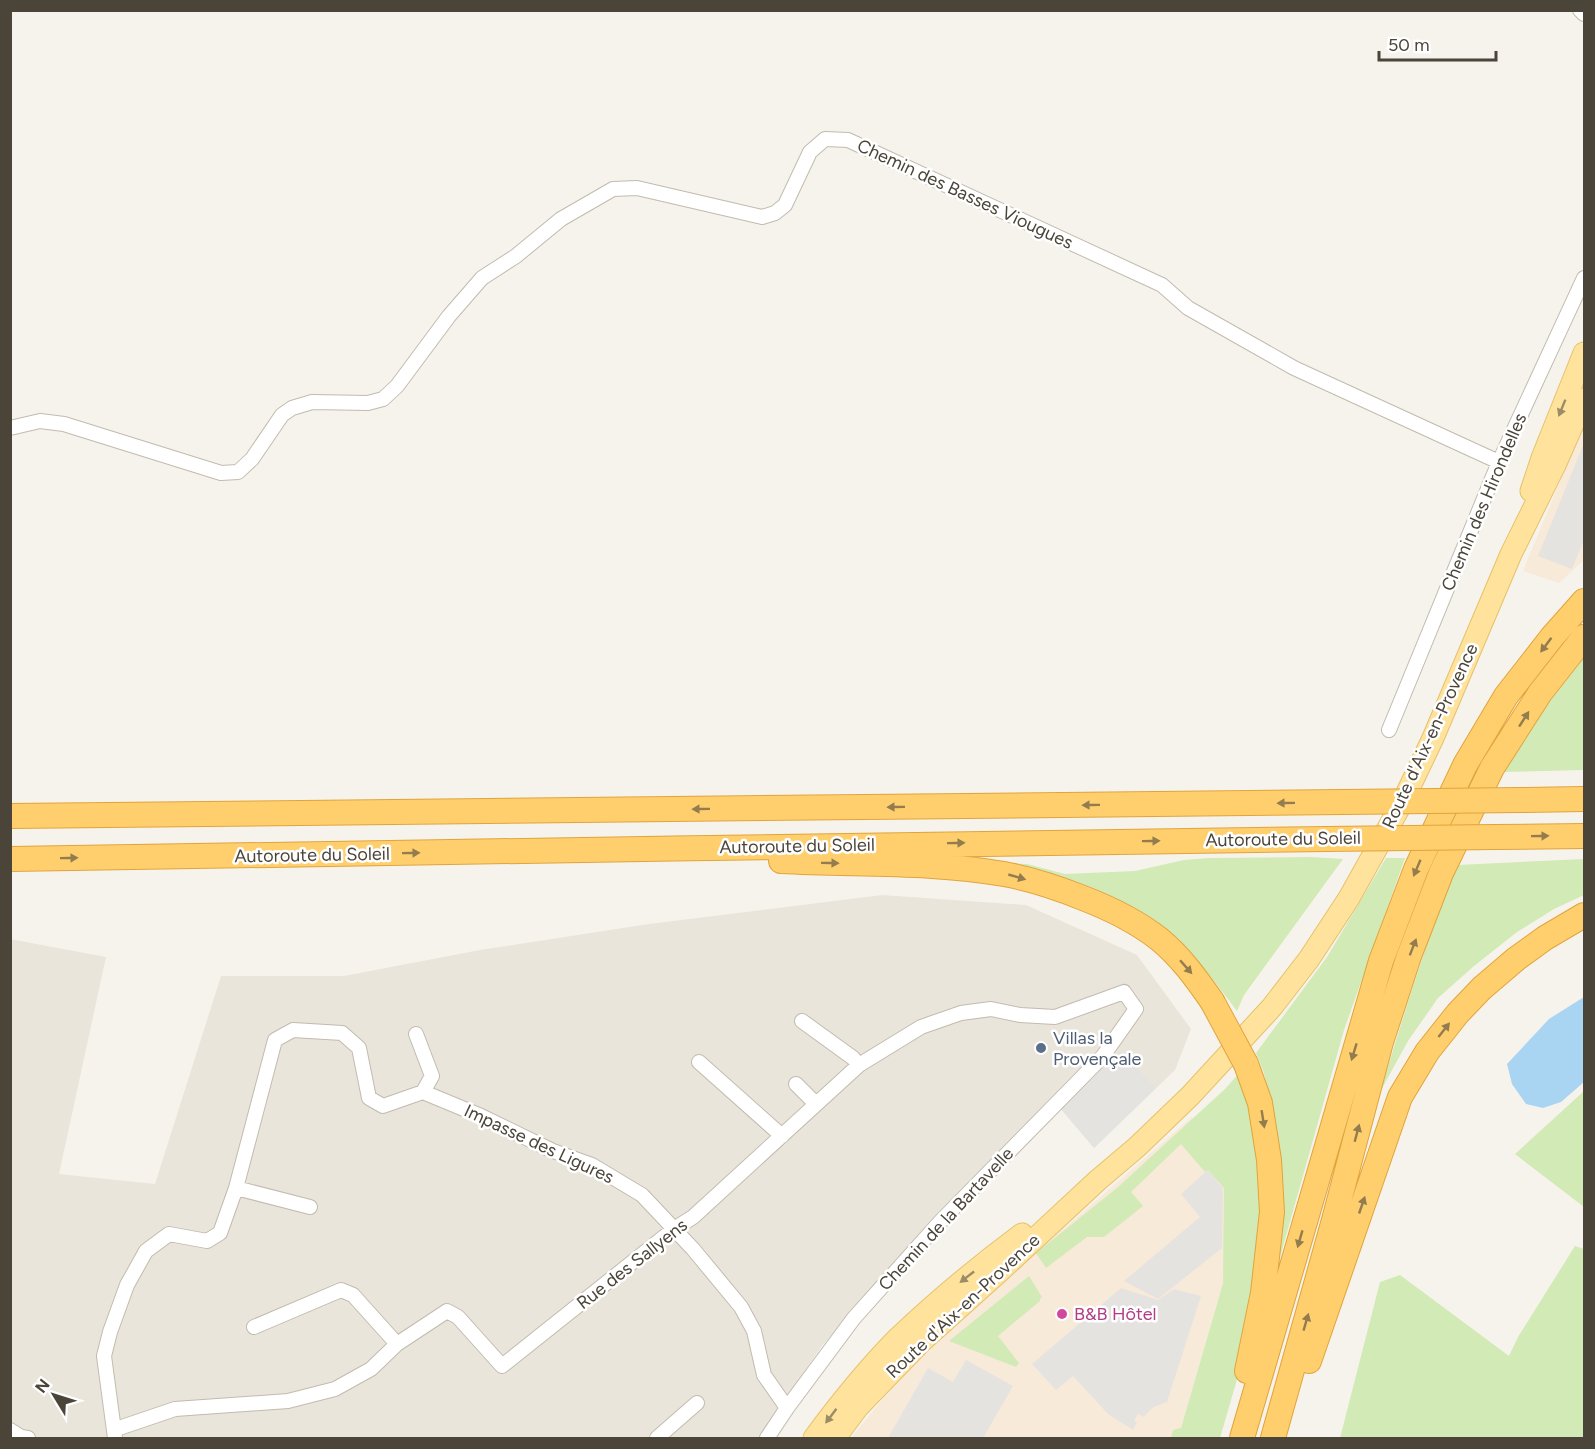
<svg xmlns="http://www.w3.org/2000/svg" width="1595" height="1449" font-family="Figtree,sans-serif">
  <rect width="100%" height="100%" fill="#f6f3ec"/>
  <path fill="#eae5da" d="M882 895 1026 905 1137 955 1191 1029 1175 1070 1094 1148 1054 1101 943 1208 821 1347 759 1438H11L10 939 106 957 59 1174 155 1184 221 976H344L480 950 649 924Z"/>
  <path fill="#f7ead8" d="M1584 423V560L1559 583 1523 571Z
    M1192 1117 1201 1126 1250 1188 1178 1438H851L899 1379 940 1334 1090 1206Z"/>
  <path fill="#d2eab5" d="M1584 658V770L1503 772 1547 705Z
    M1311 857 1343 859 1244 995 1237 1011 1211 977 1186 951 1007 863 1027 864 1065 874 1135 871 1184 860 1209 858Z
    M1386 858H1405L1344 1030 1277 1268 1282 1168 1274 1119 1264 1073 1256 1053 1327 957Z
    M1584 859V895L1554 909 1517 932 1474 966 1438 998 1408 1041 1380 1092C1404 1016 1426 938 1458 865Z
    M1242 1070 1265 1200 1251 1313 1236 1383 1220 1438H1171L1173 1430 1181 1428 1223 1283 1224 1188 1208 1170 1205 1172 1181 1144 1131 1192 1143 1206 1104 1237H1087L1046 1268 1036 1253 1117 1188 1225 1089Z
    M1584 1091V1207L1515 1154Z
    M1575 1246 1584 1249V1438H1340L1380 1282 1400 1275 1509 1356 1518 1337Z
    M1029 1276 1042 1297 1040 1299V1301L998 1336 1019 1363 1016 1367 949 1341Z"/>
  <path fill="#e5e3e0" d="M1584 443V540L1572 569 1538 556Z
    M1120 1050 1156 1088 1094 1148 1061 1109Z
    M1208 1170 1223 1188 1222 1248 1158 1299 1124 1281 1200 1217 1181 1194Z
    M1121 1288 1158 1300 1174 1289 1201 1296 1167 1402 1154 1407 1147 1413 1144 1417 1138 1414 1134 1421 1137 1422 1133 1430 1108 1414 1073 1376 1056 1390 1032 1364Z
    M966 1360 1013 1386 983 1438H888L928 1368 953 1382Z"/>
  <path fill="#a9d4f2" d="M1584 997V1082L1561 1102 1543 1108 1526 1104 1512 1084 1507 1064 1549 1019Z"/>
  <g fill="none" stroke-linecap="round" stroke-linejoin="round">
    <defs>
      <path id="street" d="M1580 10 1584 14
        M10 428 40 421 64 424 221 473 238 472 252 459 282 415 292 408 312 402 368 403 383 399 397 386 449 316 482 278 516 256 561 219 613 189 637 188 762 217 775 213 785 205 810 152 825 139 848 140 1162 285 1188 308 1294 368 1499 462
        M1389 730 1499 462 1584 278
        M802 1021 853 1058 859 1065
        M699 1062 782 1136
        M796 1084 816 1104
        M423 1092 481 1116 553 1151 592 1165 642 1195 693 1249 741 1307 754 1331 764 1375 787 1408
        M236 1188 310 1207
        M254 1327 341 1290 353 1295 397 1344
        M114 1428H119L175 1409 288 1401 335 1389 371 1369 397 1344 447 1311 458 1317 502 1366 674 1229 693 1217 859 1065 921 1027 961 1013 991 1009 1020 1015 1055 1017 1124 992 1136 1009 1103 1056 940 1222 854 1318 787 1408 767 1438
        M10 1430 21 1437 28 1438
        M115 1438 104 1356 110 1332 127 1285 146 1251 169 1234 207 1241 220 1233 236 1188 275 1040 293 1030 342 1033 359 1048 369 1098 383 1106 423 1092 432 1076 416 1034
        M657 1438 697 1403"/>
      <path id="primary" d="M1531 491 1542 458 1584 353
        M814 1438C840 1403 868 1368 899 1337 938 1300 979 1266 1022 1234
        M835 1438 858 1407 921 1342 999 1272 1098 1180 1137 1147 1190 1096 1272 1007 1309 959 1349 898 1402 803 1433 738 1511 554 1555 465 1584 399"/>
      <path id="highway" d="M1519 800 1584 799
        M10 816 1344 802
        M1495 837 1584 836
        M10 859C449 853 887 844 1326 839
        M781 861C855 865 931 861 1004 874 1031 879 1058 888 1083 898 1109 908 1136 921 1159 939 1180 956 1196 978 1212 1001
        M1246 1064 1260 1103 1269 1160 1272 1212 1263 1293 1247 1371
        M1309 1361 1400 1097 1427 1052 1458 1013 1482 988 1516 959 1545 938 1584 915
        M1242 1438 1381 961 1416 869 1465 765 1506 696 1552 637 1584 601
        M1273 1438 1334 1220 1381 1042 1409 956 1441 873 1492 768 1540 693 1584 637"/>
    </defs>
    <use href="#street" stroke="#c2bbae" stroke-width="16"/>
    <use href="#primary" stroke="#e6c16a" stroke-width="23"/>
    <use href="#highway" stroke="#e0a43c" stroke-width="26"/>
    <use href="#street" stroke="#fff" stroke-width="14"/>
    <use href="#primary" stroke="#ffe39c" stroke-width="21"/>
    <use href="#highway" stroke="#ffcf6e" stroke-width="24"/>
    <defs>
      <path id="highway-bridge" d="M1344 802 1519 800
        M1326 839 1495 837
        M1212 1001 1246 1064"/>
    </defs>
    <use href="#highway-bridge" stroke="#e0a43c" stroke-width="26" stroke-linecap="butt"/>
    <use href="#highway-bridge" stroke="#ffcf6e" stroke-width="24"/>
  </g>
  <defs><path id="oneway-solid" d="M-6-.8H1V-3.2L6.5 0L1 3.2V.8H-6Z" transform="scale(1.5)"/></defs>
  <g fill="#9c8c66">
    <use href="#oneway-solid" transform="translate(1562 408) rotate(112)"/>
    <use href="#oneway-solid" transform="translate(967 1277) rotate(142)"/>
    <use href="#oneway-solid" transform="translate(831 1416) rotate(127)"/>
  </g>
  <g fill="#937c4e">
    <use href="#oneway-solid" transform="translate(1546 645) rotate(127)"/>
    <use href="#oneway-solid" transform="translate(1524 719) rotate(-57)"/>
    <use href="#oneway-solid" transform="translate(1286 803) rotate(179)"/>
    <use href="#oneway-solid" transform="translate(1091 805) rotate(179)"/>
    <use href="#oneway-solid" transform="translate(896 807) rotate(179)"/>
    <use href="#oneway-solid" transform="translate(701 809) rotate(179)"/>
    <use href="#oneway-solid" transform="translate(1540 836) rotate(-1)"/>
    <use href="#oneway-solid" transform="translate(1151 841) rotate(-1)"/>
    <use href="#oneway-solid" transform="translate(956 843) rotate(-1)"/>
    <use href="#oneway-solid" transform="translate(411 853) rotate(-1)"/>
    <use href="#oneway-solid" transform="translate(69 858) rotate(-1)"/>
    <use href="#oneway-solid" transform="translate(830 863) rotate(1)"/>
    <use href="#oneway-solid" transform="translate(1417 868) rotate(113)"/>
    <use href="#oneway-solid" transform="translate(1017 877) rotate(16)"/>
    <use href="#oneway-solid" transform="translate(1413 947) rotate(-69)"/>
    <use href="#oneway-solid" transform="translate(1186 967) rotate(49)"/>
    <use href="#oneway-solid" transform="translate(1444 1030) rotate(-52)"/>
    <use href="#oneway-solid" transform="translate(1354 1052) rotate(107)"/>
    <use href="#oneway-solid" transform="translate(1263 1119) rotate(81)"/>
    <use href="#oneway-solid" transform="translate(1357 1133) rotate(-75)"/>
    <use href="#oneway-solid" transform="translate(1362 1205) rotate(-71)"/>
    <use href="#oneway-solid" transform="translate(1300 1239) rotate(106)"/>
    <use href="#oneway-solid" transform="translate(1306 1322) rotate(-74)"/>
  </g>
  <circle fill="#5c6f8a" stroke="#fff" stroke-width="2" cx="1041" cy="1048" r="6"/>
  <circle fill="#d1479c" stroke="#fff" stroke-width="2" cx="1062" cy="1314" r="6"/>
  <g text-anchor="middle" stroke-width="5" stroke-linejoin="round" paint-order="stroke">
    <g font-size="18" fill="#4b4439" stroke="#fff">
      <text transform="translate(965 194) rotate(25)" y="6">Chemin des Basses Viougues</text>
      <text transform="translate(1484 502) rotate(-67)" y="6">Chemin des Hirondelles</text>
      <text transform="translate(1430 736) rotate(-65)" y="6">Route d'Aix-en-Provence</text>
      <text transform="translate(1283 839) rotate(-1)" y="6">Autoroute du Soleil</text>
      <text transform="translate(797 846) rotate(-1)" y="6">Autoroute du Soleil</text>
      <text transform="translate(312 855) rotate(-1)" y="6">Autoroute du Soleil</text>
      <text transform="translate(539 1144) rotate(25)" y="6">Impasse des Ligures</text>
      <text transform="translate(946 1219) rotate(-47)" y="6">Chemin de la Bartavelle</text>
      <text transform="translate(632 1264) rotate(-38)" y="6">Rue des Sallyens</text>
      <text transform="translate(963 1306) rotate(-43)" y="6">Route d'Aix-en-Provence</text>
    </g>
    <g font-size="18" fill="#4e5e75" stroke="#fff" text-anchor="start">
      <text x="1053" y="1044">Villas la<tspan x="1053" dy="21">Provençale</tspan></text>
    </g>
    <g font-size="18" fill="#b23c85" stroke="#fff" text-anchor="start">
      <text x="1074" y="1320">B&amp;B Hôtel</text>
    </g>
  </g>
  <rect width="1595" height="1449" fill="none" stroke="#4b4439" stroke-width="24"/>
  <g transform="translate(54 1395) rotate(308)" stroke="#ffffff" stroke-width="4.5" paint-order="stroke">
  <path d="M0-4.5L10 22L0 15L-10 22Z" fill="#4b4439"/>
  <text y="-9" font-size="16" font-weight="bold" text-anchor="middle" fill="#4b4439">N</text>
  </g>
  <path d="M1379 51v9h117v-9" fill="none" stroke="#4b4439" stroke-width="3"/>
  <text x="1388" y="51" font-size="18" fill="#4b4439" stroke="#ffffff" stroke-width="4.5" paint-order="stroke">50 m</text>
</svg>
